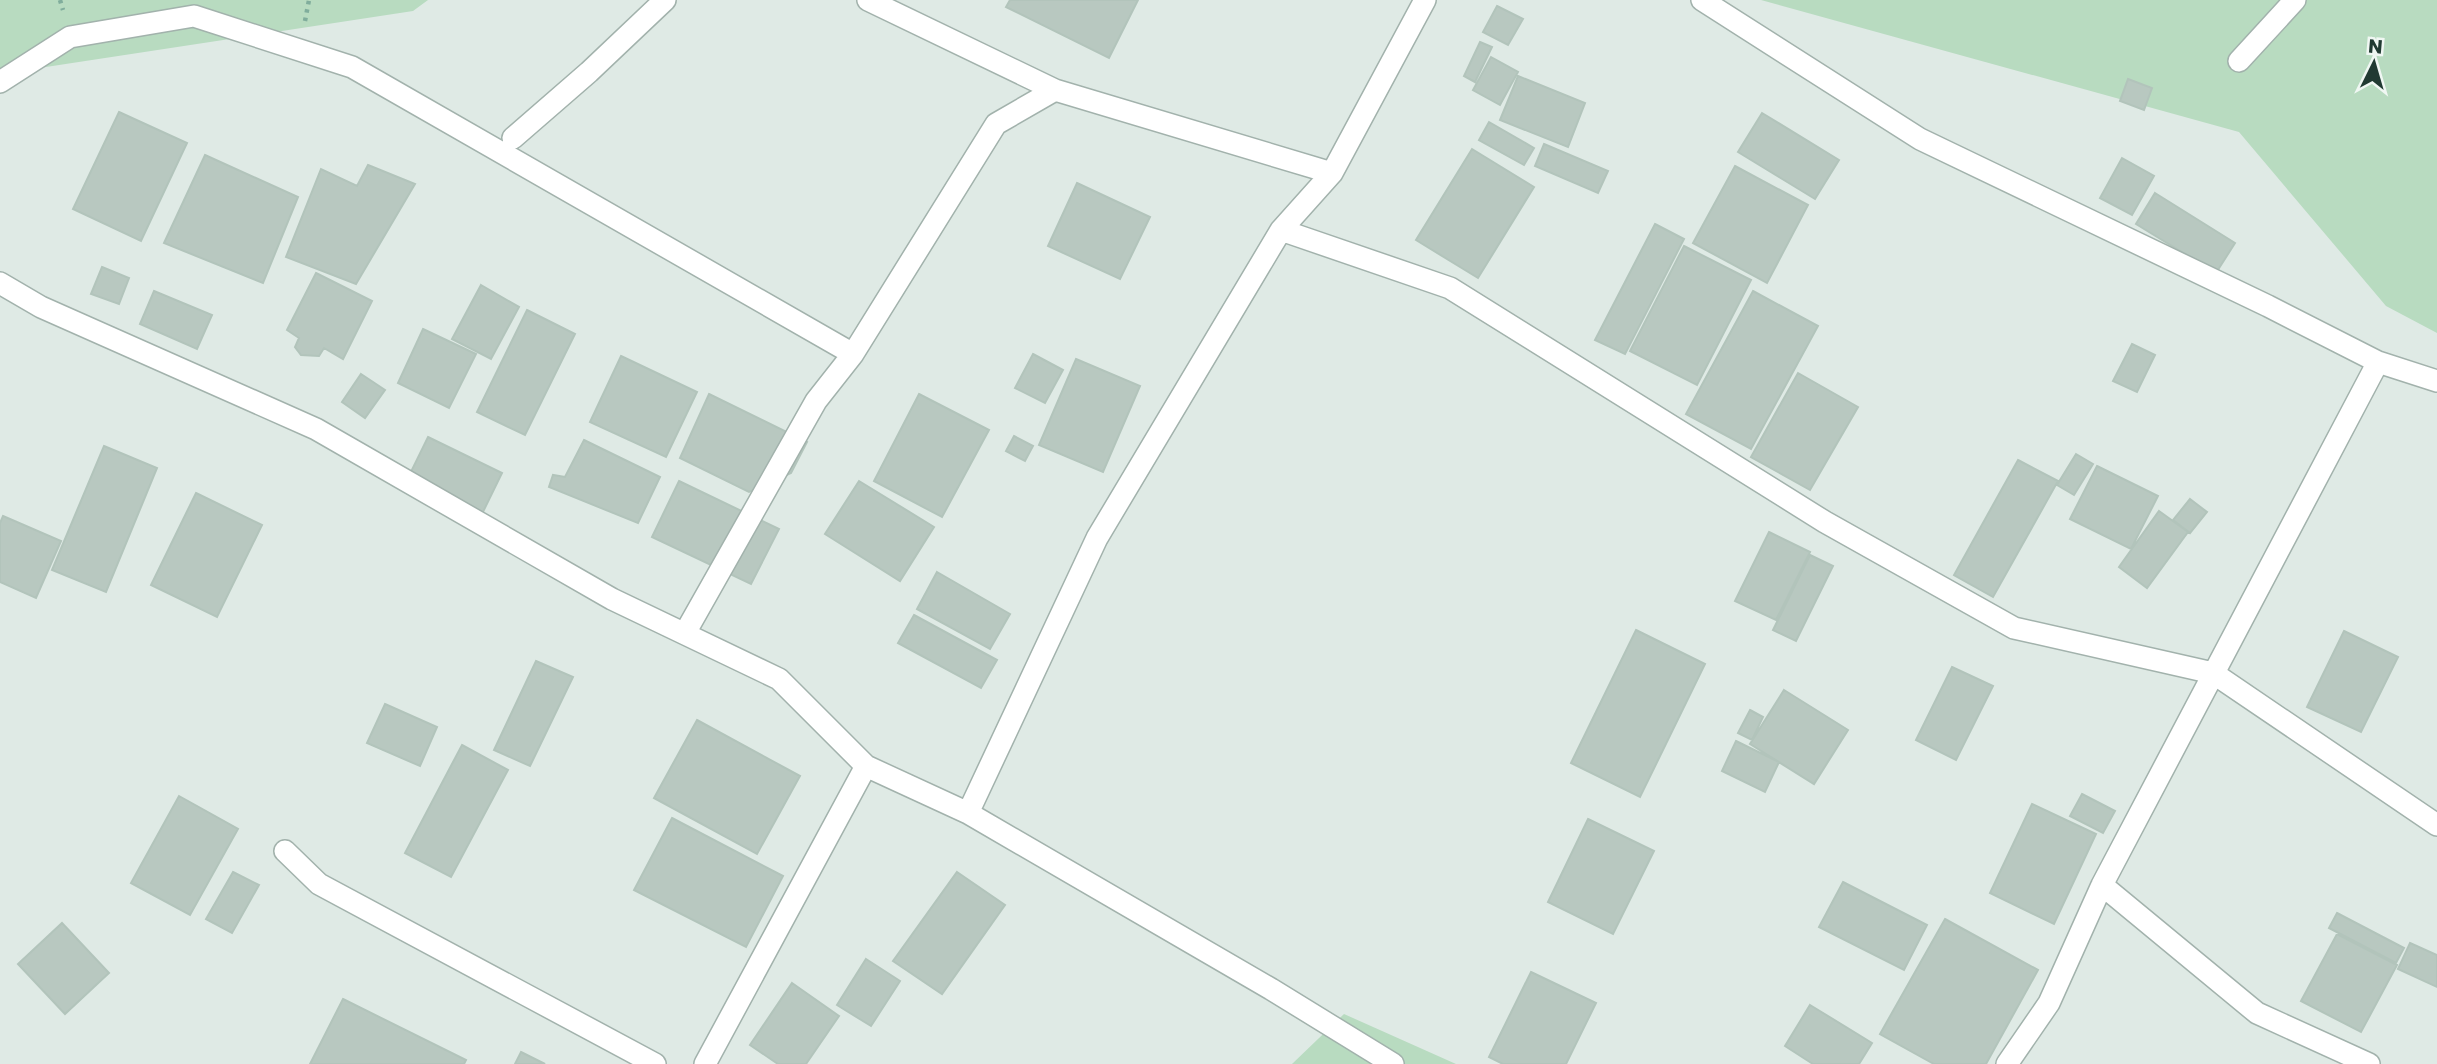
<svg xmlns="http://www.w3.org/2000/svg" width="2437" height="1064" font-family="Poppins,sans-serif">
  <rect width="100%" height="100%" fill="#dfeae5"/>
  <path fill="#b8dbc0" d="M0 0H428L413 11 0 74Z
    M1761 0H2437V333L2386 306 2239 132Z
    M1344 1014 1456 1064H1292Z"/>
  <path fill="#b8c8c0" stroke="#b2c4bb" stroke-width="2" d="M1010 0H1138L1109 58 1006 7Z
    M1497 6 1523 19 1508 45 1483 32Z
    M1480 42 1492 47 1475 82 1464 76Z
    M1491 57 1518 72 1500 105 1473 90Z
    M1518 76 1585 103 1568 147 1500 120Z
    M2128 79 2152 88 2144 110 2120 101Z
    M119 112 187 143 141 241 73 209Z
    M1762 113 1839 160 1815 199 1738 152Z
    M1489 122 1534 148 1524 165 1479 140Z
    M1544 144 1608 171 1598 193 1535 166Z
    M1472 149 1534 187 1478 278 1416 240Z
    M205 155 298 197 263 283 164 243Z
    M2122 158 2154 176 2132 215 2100 198Z
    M368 165 415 184 356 284 286 257 321 169 357 186Z
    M1735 166 1808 205 1767 283 1693 243Z
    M1077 183 1150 217 1120 279 1048 246Z
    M2155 193 2235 243 2216 273 2136 224Z
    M1655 224 1684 239 1625 354 1595 340Z
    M1684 246 1751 280 1697 385 1630 351Z
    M102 267 129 278 119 304 91 294Z
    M316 273 372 301 343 359 324 348 319 356 301 355 295 347 299 338 287 330Z
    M481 285 519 307 491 359 452 339Z
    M154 291 212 315 197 349 140 324Z
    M1753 291 1818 326 1751 449 1686 414Z
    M527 310 575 334 525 435 477 412Z
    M423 329 476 354 449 408 398 383Z
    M2132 344 2155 355 2137 392 2113 381Z
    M1033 354 1063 370 1045 403 1015 388Z
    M621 356 697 392 666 457 590 422Z
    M1076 359 1140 386 1103 472 1039 445Z
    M1798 373 1858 407 1810 490 1751 457Z
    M361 374 385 390 365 418 342 402Z
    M709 394 807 442 791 473 749 492 680 458Z
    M919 394 989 430 942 517 874 481Z
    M1014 436 1033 446 1025 461 1006 451Z
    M428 437 502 473 480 518 406 482Z
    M584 440 660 477 638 523 549 487 553 475 565 477Z
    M104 446 157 468 106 592 52 570Z
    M2076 454 2093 464 2074 495 2057 485Z
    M2018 460 2058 481 1993 597 1954 575Z
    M2097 466 2158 496 2131 549 2070 519Z
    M679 481 779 529 751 584 652 537Z
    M859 481 934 527 900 581 825 534Z
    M196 493 262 525 217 617 151 585Z
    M2190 499 2207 512 2190 533 2173 520Z
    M2159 511 2188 532 2147 588 2119 567Z
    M3 516 61 541 36 598 0 582V523Z
    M1769 532 1810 552 1776 620 1735 601Z
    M1810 555 1833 566 1796 641 1773 630Z
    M937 572 1010 614 990 649 917 609Z
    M914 615 997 660 981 688 898 643Z
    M1636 630 1705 664 1640 797 1571 763Z
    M2344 631 2398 657 2361 732 2307 707Z
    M536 661 573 677 530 766 494 750Z
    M1952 667 1993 686 1956 760 1916 740Z
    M1784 690 1848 730 1814 784 1750 744Z
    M385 704 437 727 420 766 367 743Z
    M1750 710 1763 717 1752 740 1738 733Z
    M697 720 800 776 757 854 654 798Z
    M1736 741 1779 762 1765 792 1722 771Z
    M462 745 508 770 451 877 405 853Z
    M2082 794 2115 811 2103 833 2070 816Z
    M179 796 238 829 190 915 131 883Z
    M2032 804 2096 834 2054 924 1990 893Z
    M672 818 783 876 746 947 634 890Z
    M1588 819 1654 851 1613 934 1548 902Z
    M233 872 259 885 232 933 206 919Z
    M957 872 1005 905 942 994 893 961Z
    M1843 882 1927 925 1904 970 1819 927Z
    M2337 913 2404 948 2396 963 2329 928Z
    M1945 919 2038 970 1986 1064H1934L1880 1034Z
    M62 923 109 973 65 1014 18 964Z
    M2337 934 2397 965 2361 1032 2301 1001Z
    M2410 943 2437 955V987L2398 969Z
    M866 959 900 981 871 1026 837 1005Z
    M1531 972 1596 1003 1566 1064H1503L1489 1057Z
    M792 983 839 1016 806 1064H778L750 1045Z
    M343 999 466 1060 464 1064H310Z
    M1810 1005 1872 1043 1859 1064H1813L1785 1046Z
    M521 1052 545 1064H515Z"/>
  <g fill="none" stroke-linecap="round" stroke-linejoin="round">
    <defs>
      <path id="minor" d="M868 0 1055 90
        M1702 0 1920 139 2268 306 2378 362 2437 381
        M2239 61 2295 0
        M0 82 70 37 194 16 352 67 853 354
        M513 138 589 72 665 0
        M1281 230 1450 288 1825 522 2014 628 2213 673 2437 825
        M0 283 41 307 316 429 612 599 779 679 866 766 968 813 1271 989 1393 1064
        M685 633 816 401 853 354 996 124 1055 90 1332 173
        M968 813 1097 538 1281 230 1332 173 1425 0
        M285 851 319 884 655 1064
        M2102 885 2257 1013 2369 1064
        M705 1064 866 766
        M2007 1064 2049 1003 2102 885 2378 362"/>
    </defs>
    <use href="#minor" stroke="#a2b2ac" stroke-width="24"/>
    <path stroke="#80ad9c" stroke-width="4.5" stroke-dasharray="3.5 5" stroke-linecap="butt" d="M60 0 63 10
      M305 21 309 0"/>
    <use href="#minor" stroke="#fff" stroke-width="21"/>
  </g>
  <g transform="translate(2374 63) rotate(5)" stroke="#f0f7f3" stroke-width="5" paint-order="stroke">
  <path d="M0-5L12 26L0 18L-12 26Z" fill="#213a32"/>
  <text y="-10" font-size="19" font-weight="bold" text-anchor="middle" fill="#213a32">N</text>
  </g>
</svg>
